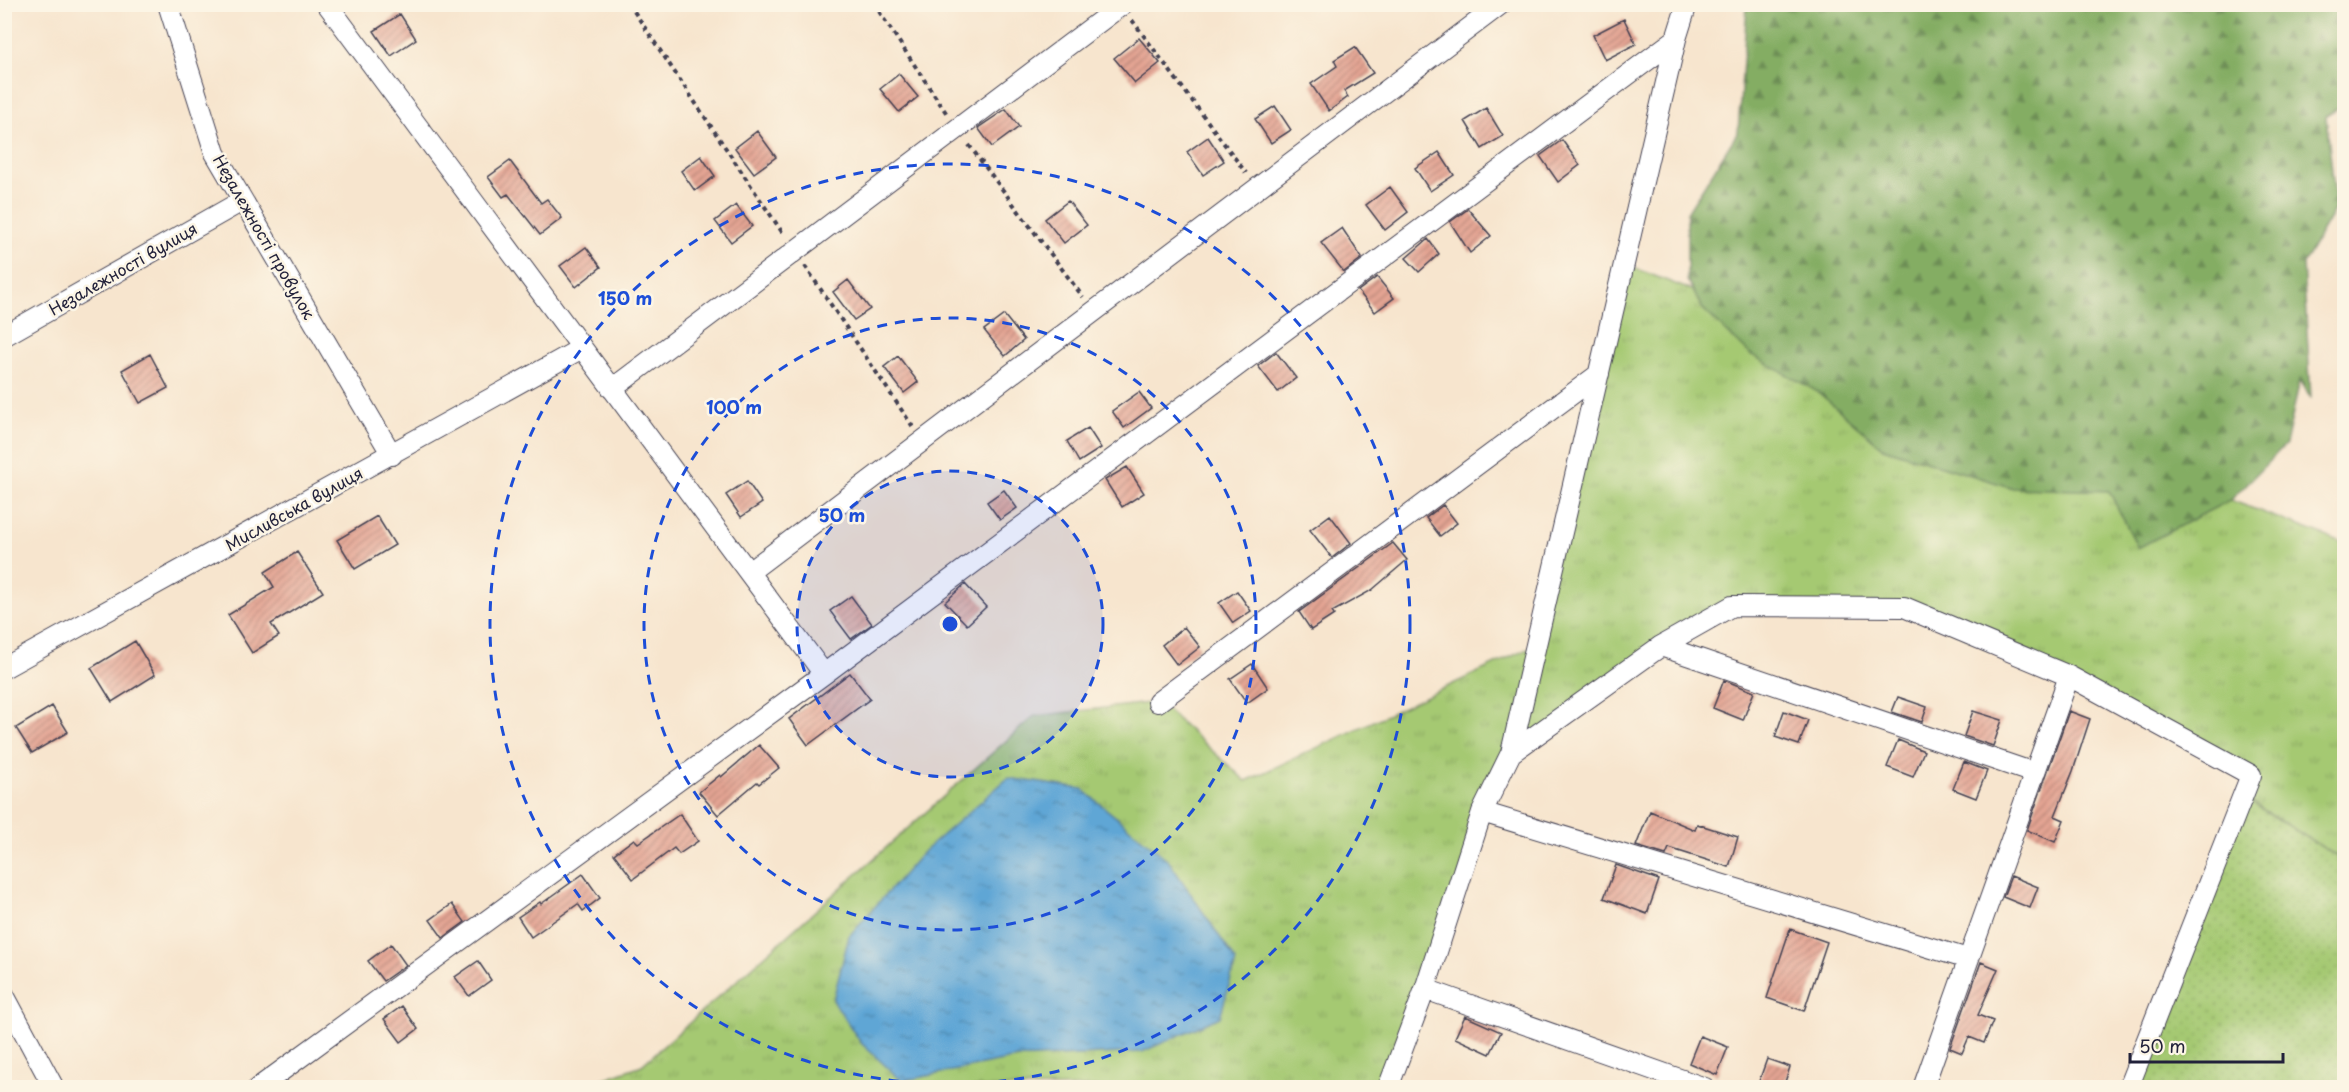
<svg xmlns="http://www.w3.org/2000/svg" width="2349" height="1092" font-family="'Playpen Sans',sans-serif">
  <defs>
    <pattern id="grass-tufts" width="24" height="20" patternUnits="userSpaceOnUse" patternTransform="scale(1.5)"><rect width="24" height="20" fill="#a5c972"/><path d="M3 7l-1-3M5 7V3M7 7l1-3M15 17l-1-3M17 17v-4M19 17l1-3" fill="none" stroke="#8eac64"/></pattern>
    <pattern id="forest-firs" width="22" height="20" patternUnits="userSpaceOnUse" patternTransform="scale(1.5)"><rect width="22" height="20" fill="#84ad64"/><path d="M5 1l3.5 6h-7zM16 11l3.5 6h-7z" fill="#6c8c54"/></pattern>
    <pattern id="garden-dots" width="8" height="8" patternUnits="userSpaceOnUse" patternTransform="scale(1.5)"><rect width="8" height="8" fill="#a5c972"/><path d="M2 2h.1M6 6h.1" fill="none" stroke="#8eac64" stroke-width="1.8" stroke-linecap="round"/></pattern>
    <pattern id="water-ripples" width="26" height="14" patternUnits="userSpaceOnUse" patternTransform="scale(1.5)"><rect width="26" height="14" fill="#5ea6d5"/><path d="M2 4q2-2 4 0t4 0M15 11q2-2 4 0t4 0" fill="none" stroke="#4d87ae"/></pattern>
    <pattern id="building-hatch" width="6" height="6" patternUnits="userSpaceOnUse" patternTransform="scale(1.5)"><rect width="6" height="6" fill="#e4a493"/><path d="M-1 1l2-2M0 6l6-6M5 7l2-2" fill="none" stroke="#b88579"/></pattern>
  </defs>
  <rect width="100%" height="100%" fill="#fcf5e5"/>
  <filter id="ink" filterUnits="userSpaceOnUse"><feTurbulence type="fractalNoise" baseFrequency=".0167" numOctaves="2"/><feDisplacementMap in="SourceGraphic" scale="12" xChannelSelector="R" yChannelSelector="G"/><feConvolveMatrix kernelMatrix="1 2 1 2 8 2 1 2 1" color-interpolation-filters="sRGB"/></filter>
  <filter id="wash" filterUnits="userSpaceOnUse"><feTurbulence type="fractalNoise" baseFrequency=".008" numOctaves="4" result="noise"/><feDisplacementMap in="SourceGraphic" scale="24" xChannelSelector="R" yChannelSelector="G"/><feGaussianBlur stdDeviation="1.35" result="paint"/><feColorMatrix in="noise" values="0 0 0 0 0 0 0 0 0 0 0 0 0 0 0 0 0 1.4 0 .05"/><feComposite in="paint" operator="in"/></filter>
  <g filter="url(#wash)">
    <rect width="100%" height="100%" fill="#f7e5ce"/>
    <path fill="url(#grass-tufts)" stroke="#647656" stroke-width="1.5" d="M1624 264 2196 487 2344 543V861L2243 797 2251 776 1905 607 1732 606 1511 753 1388 1087 578 1088 642 1065 1034 716 1158 702 1246 781 1536 645Z"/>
    <path fill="url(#forest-firs)" stroke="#536850" stroke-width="1.5" d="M1747 5H2344V104L2326 116 2336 207 2303 264 2311 398 2300 380 2286 444 2232 499 2138 548 2109 491 2013 488 1883 448 1818 392 1750 354 1703 309 1687 280V213L1738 132Z"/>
    <path fill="url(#garden-dots)" stroke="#647656" stroke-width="1.5" d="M2243 797 2344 861V1087L2128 1088Z"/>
    <path fill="url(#water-ripples)" stroke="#406488" stroke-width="1.5" d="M1008 778 1082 789 1168 860 1236 961 1220 1017 1142 1052 1017 1058 902 1081 861 1043 833 1000 849 936 924 851Z"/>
    <g id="blocks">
      <path fill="url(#building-hatch)" d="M400 14 416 39 391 56 374 31Z
        M1624 19 1636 44 1605 60 1593 35Z
        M1139 38 1160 63 1135 83 1114 58Z
        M1355 47 1373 73 1344 91 1348 97 1329 111 1311 84 1337 66 1334 60Z
        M899 74 918 97 899 112 880 89Z
        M1275 106 1291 130 1271 143 1255 119Z
        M1486 108 1503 136 1482 149 1465 121Z
        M1006 109 1019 127 992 147 978 128Z
        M757 131 776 157 754 173 735 148Z
        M1208 137 1224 161 1203 175 1187 152Z
        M1562 140 1580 165 1558 182 1540 156Z
        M1439 152 1454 175 1430 191 1415 168Z
        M701 156 715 176 695 191 681 171Z
        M510 161 541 203 547 199 562 218 540 235 508 194 503 197 488 177Z
        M1390 187 1408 212 1385 230 1366 205Z
        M1068 201 1087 225 1064 243 1045 219Z
        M736 205 752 226 731 242 715 221Z
        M1468 209 1491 236 1470 253 1450 222Z
        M1342 228 1362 258 1344 272 1321 243Z
        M1428 239 1439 254 1419 272 1406 258Z
        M586 247 601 267 576 287 560 266Z
        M1377 277 1394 298 1375 312 1358 291Z
        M848 280 870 309 854 320 833 292Z
        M1004 315 1024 340 1005 356 984 330Z
        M1276 352 1296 378 1278 392 1258 366Z
        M150 354 168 388 140 403 122 370Z
        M898 356 918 382 904 393 884 367Z
        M1139 392 1151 408 1124 428 1112 411Z
        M1088 428 1101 448 1079 462 1067 441Z
        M1127 467 1144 493 1122 507 1105 480Z
        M747 481 762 503 741 517 726 495Z
        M1004 490 1017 508 1000 520 987 502Z
        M1443 505 1457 523 1440 536 1426 518Z
        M1330 515 1351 543 1332 558 1310 530Z
        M377 516 395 545 355 569 337 540Z
        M1393 543 1407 560 1372 590 1332 612 1334 615 1311 630 1299 612Z
        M297 552 323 592 271 624 279 636 252 653 228 615 274 587 265 572Z
        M965 584 986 607 967 625 945 602Z
        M1237 591 1251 611 1233 623 1219 603Z
        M851 596 872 624 851 639 830 611Z
        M1184 627 1200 647 1177 665 1162 645Z
        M135 641 155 675 112 702 91 668Z
        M1252 664 1268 688 1247 703 1230 679Z
        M850 673 870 699 808 745 789 719Z
        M1724 680 1754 692 1743 720 1713 708Z
        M1898 697 1927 707 1922 722 1892 712Z
        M52 706 68 732 32 753 16 728Z
        M1784 711 1808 720 1799 745 1775 737Z
        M1973 711 2002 720 1993 746 1964 736Z
        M2069 711 2090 719 2073 771 2055 816 2064 820 2055 842 2027 830Z
        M1898 740 1924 751 1913 777 1887 767Z
        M759 745 779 768 759 784 757 782 718 815 699 792 720 775 721 777Z
        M1964 762 1987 771 1976 798 1953 789Z
        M1650 811 1695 830 1697 824 1738 837 1729 867 1669 848 1666 855 1636 846Z
        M680 814 698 841 679 854 674 848 633 879 614 854 634 839 638 843Z
        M1616 865 1659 880 1647 914 1604 898Z
        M583 874 600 898 583 911 578 904 531 937 518 917 540 902 541 904Z
        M2011 876 2038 887 2030 908 2003 897Z
        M452 904 465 922 443 938 430 920Z
        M1790 929 1827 942 1804 1011 1767 998Z
        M391 944 406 965 383 981 368 961Z
        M478 961 491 980 469 996 455 977Z
        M1981 962 1998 969 1978 1015 1993 1021 1984 1043 1969 1037 1962 1053 1950 1048Z
        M402 1006 418 1029 401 1042 384 1019Z
        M1465 1016 1501 1032 1490 1054 1455 1038Z
        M1700 1036 1728 1047 1717 1075 1689 1063Z
        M1767 1059 1790 1067 1783 1088H1768L1758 1084Z"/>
    </g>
  </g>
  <g filter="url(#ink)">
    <use href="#blocks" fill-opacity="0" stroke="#423f51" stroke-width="1.5"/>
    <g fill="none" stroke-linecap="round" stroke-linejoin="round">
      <defs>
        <path id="minor" d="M168 4 215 153 392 455
          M327 4 824 674
          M4 336 242 201
          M612 389 1123 4
          M749 572 1501 4
          M1661 646 2034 773
          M4 668 582 348
          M1158 702 1599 374
          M1511 753 1661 646 1732 606 1904 607 2069 676 2251 775 2128 1088
          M1482 812 1968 959
          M1425 989 1705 1088
          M4 995 54 1088
          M258 1088 824 674 1676 39
          M1388 1088 1425 989 1482 812 1511 753 1676 39 1687 4
          M1923 1088 2069 676"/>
      </defs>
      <use href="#minor" stroke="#423f51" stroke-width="22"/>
      <path stroke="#423f51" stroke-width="4" stroke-dasharray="4.5 4.5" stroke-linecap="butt" d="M629 4 784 235
        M874 4 947 114
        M1132 20 1246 173
        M969 145 1083 297
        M805 266 913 427"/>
      <use href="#minor" stroke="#fff" stroke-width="20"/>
    </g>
  </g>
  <circle cx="950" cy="624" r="153" fill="#1d4ed8" fill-opacity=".12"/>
  <g fill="none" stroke="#1d4ed8" stroke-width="3" stroke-dasharray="10 8">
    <circle cx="950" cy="624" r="153"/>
    <circle cx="950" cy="624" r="306"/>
    <circle cx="950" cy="624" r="460"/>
  </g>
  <g text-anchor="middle" stroke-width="5" stroke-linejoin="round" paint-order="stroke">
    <g font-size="16" fill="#22223b" stroke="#fcf5e5">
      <text transform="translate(264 237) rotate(60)" y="6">Незалежності провулок</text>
      <text transform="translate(123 269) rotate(-30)" y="6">Незалежності вулиця</text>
      <text transform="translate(294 509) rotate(-29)" y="6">Мисливська вулиця</text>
    </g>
  </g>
  <circle cx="950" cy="624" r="9" fill="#1d4ed8" stroke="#fcf5e5" stroke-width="3"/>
  <g font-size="18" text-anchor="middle" font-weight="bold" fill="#1d4ed8" stroke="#fcf5e5" stroke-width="5" stroke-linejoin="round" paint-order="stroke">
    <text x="625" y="305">150 m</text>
    <text x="734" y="414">100 m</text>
    <text x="842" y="522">50 m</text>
  </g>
  <rect width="2349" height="1092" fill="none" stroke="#fcf5e5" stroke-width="24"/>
  <path d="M2130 1053v9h153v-9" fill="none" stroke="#22223b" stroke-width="3"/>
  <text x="2139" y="1053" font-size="18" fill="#22223b" stroke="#fcf5e5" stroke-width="4.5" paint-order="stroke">50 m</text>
</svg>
